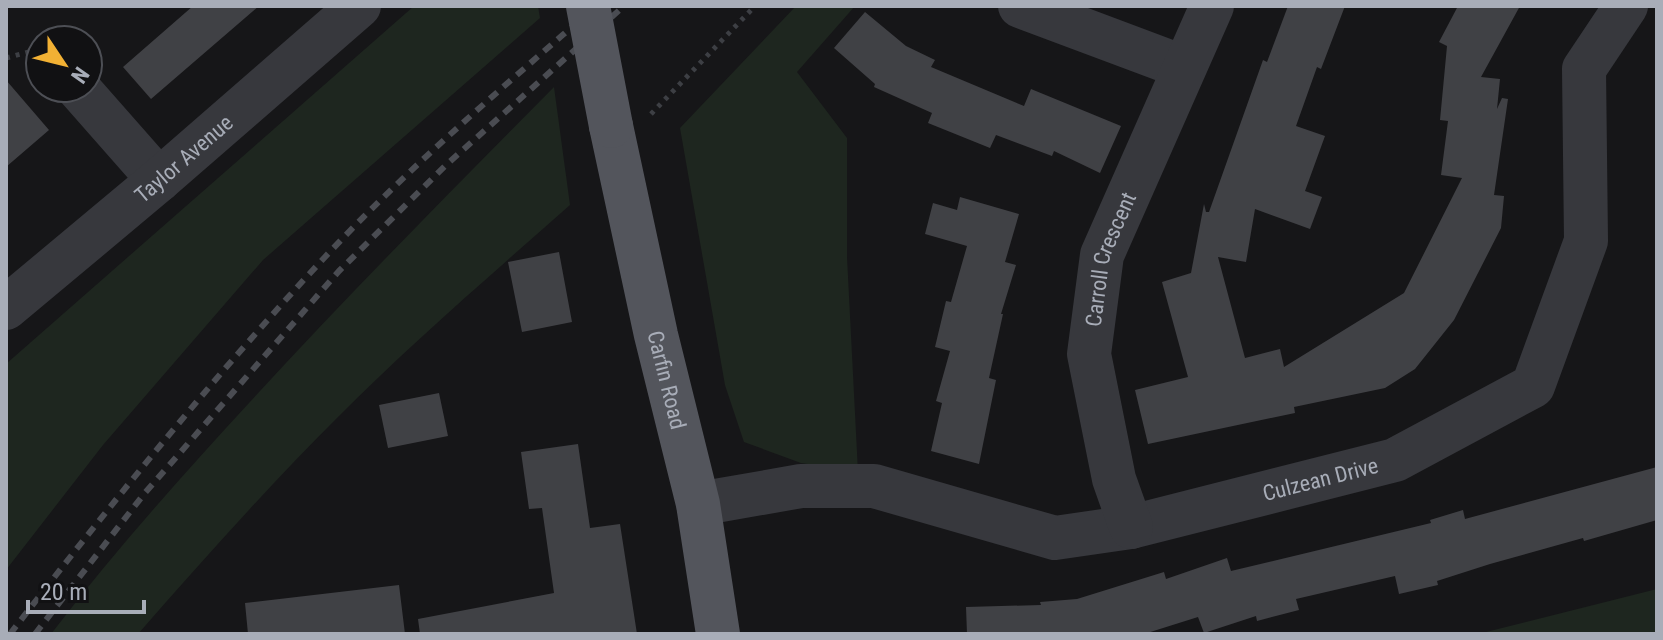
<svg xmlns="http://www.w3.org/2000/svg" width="1663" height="640" font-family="'Roboto Condensed',sans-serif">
  <rect width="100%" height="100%" fill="#161618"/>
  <path fill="#1e261f" d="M414 6H538L540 18 263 260 103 445 6 570V364Z
    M796 6H855L797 72 847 138V257L858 472 801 463 744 442 725 385 680 128Z
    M554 87 570 205C491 275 410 344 336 419 267 488 202 561 138 634H51C113 553 180 478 249 403 348 295 451 191 554 87Z
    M1657 589V634H1478Z"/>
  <path fill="#404145" d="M193 6H259L151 99 123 67Z
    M1288 6H1345L1321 69 1317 67 1296 126 1325 136 1305 191 1322 197 1310 229 1255 209 1246 262 1218 257 1245 358 1280 349 1284 367 1404 293 1462 178 1441 175 1448 121 1440 120 1447 46 1439 42 1458 6H1520L1481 77 1500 79 1497 109 1502 98 1508 99 1494 195 1504 196 1501 228 1454 320 1415 369 1385 388 1294 407 1295 413 1148 444 1135 390 1188 377 1162 282 1191 273 1204 204 1206 212H1209L1263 60 1267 62Z
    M865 12 906 46 935 60 931 67 1024 106 1031 89 1121 126 1100 173 1054 151 1052 156 996 135 990 148 928 123 932 113 874 87 875 84 834 48Z
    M6 80 49 130 6 167Z
    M960 197 1019 214 1005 262 1016 265 1001 314H1003L989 378 996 380 979 464 931 451 942 403 936 401 950 351 935 347 946 301 951 302 967 246 925 234 933 203 957 210Z
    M559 252 572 322 522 332 508 262Z
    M439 393 448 436 388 448 379 405Z
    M578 444 590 528 620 524 637 634H420L418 619 554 593 542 508 529 509 521 452Z
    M1657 467V520L1584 541 1583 538 1490 564 1437 581 1438 585 1399 594 1395 576 1296 599 1299 610 1257 621 1256 616 1204 633 1198 617 1144 634H967L966 607 1041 605 1040 602 1077 599 1164 572 1166 579 1227 558 1231 571 1431 523 1430 520 1463 510 1465 519Z
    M399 585 405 634H248L245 603Z"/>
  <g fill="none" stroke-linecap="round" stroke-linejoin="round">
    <path stroke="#3d3f44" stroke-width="5" stroke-dasharray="4 6" stroke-linecap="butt" d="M6 58 40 49
      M651 114 755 6"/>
    <g stroke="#37383d" stroke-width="44">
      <path d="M1020 6 1183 67"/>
      <path d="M78 88 159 180"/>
      <path id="s1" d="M6 308 159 180 359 6"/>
      <path id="s2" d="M698 504 801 486H874L1055 538 1131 527 1395 460 1533 386 1586 241 1584 69 1626 6"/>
      <path id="s3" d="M1131 527 1114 479 1089 354 1102 255 1212 6"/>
    </g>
    <path stroke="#53555c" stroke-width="44" id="s4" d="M611 126 656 335 698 504 718 634"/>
    <path stroke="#4a4c52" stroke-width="6" stroke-dasharray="10 8" stroke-linecap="butt" d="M10 634C110 505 213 377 325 257 409 167 503 87 596 6
      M35 634 144 494 339 271 446 165 624 6"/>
    <path stroke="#53555c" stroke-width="44" d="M588 6 611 126"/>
  </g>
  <g text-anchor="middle" stroke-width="8" stroke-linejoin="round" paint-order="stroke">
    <g font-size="22" fill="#a8adb8" stroke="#111113">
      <text dy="8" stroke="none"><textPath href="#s1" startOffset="232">Taylor Avenue</textPath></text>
      <text dy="8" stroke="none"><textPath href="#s3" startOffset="276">Carroll Crescent</textPath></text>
      <text dy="8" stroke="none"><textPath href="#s4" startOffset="260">Carfin Road</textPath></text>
      <text dy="8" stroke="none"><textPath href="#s2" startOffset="638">Culzean Drive</textPath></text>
    </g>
  </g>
  <rect width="1663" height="640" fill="none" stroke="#a8adb8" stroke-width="16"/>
  <g transform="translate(64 64) rotate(125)"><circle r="38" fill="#111113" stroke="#4d4f55" stroke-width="2"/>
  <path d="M0-6L14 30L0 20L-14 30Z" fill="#f2b134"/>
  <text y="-12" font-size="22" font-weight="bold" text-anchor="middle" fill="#a8adb8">N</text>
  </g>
  <path d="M28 600v12h116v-12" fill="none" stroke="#a8adb8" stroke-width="4"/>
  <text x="40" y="600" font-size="24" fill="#a8adb8" stroke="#111113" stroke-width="6" paint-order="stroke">20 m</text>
</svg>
